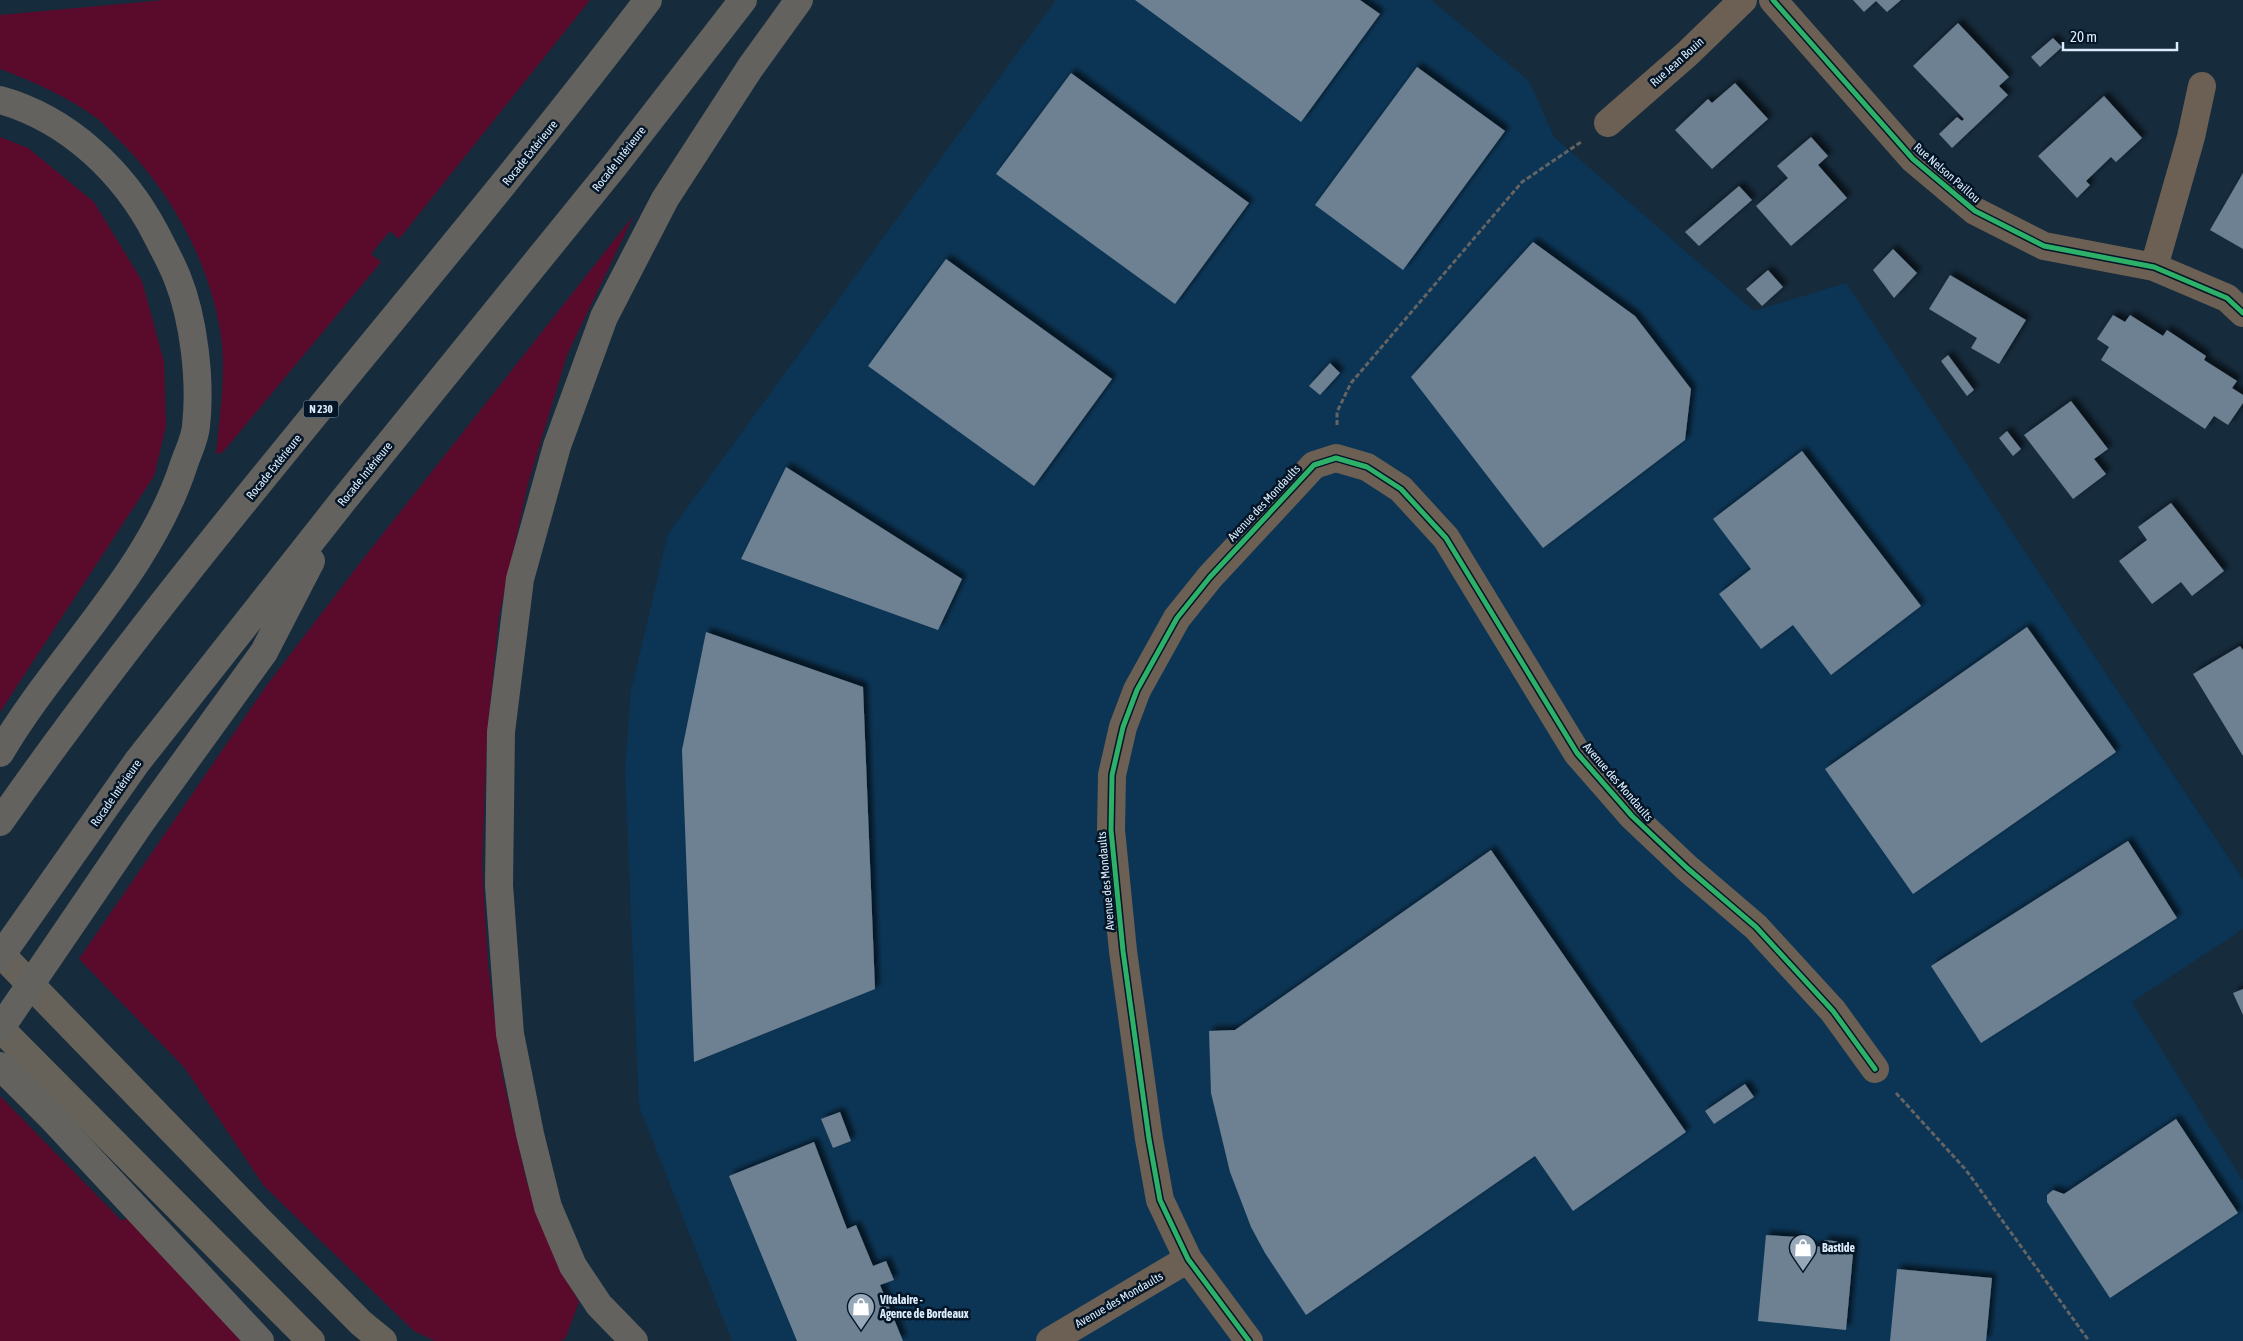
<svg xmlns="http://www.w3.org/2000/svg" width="2243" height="1341" font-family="'Asap Condensed',sans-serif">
  <defs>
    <filter id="shadow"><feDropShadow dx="4.5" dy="-4.5" stdDeviation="2.5" flood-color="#0009"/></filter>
  </defs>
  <rect width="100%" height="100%" fill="#162b3c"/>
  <path fill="#0c3555" d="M1056 0H1431L1529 81 1554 137 1754 311 1846 283 2243 880V929L2132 1002 2243 1181V1341H732L639 1106 625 769 631 691 668 534Z"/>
  <path fill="#5a0b2c" d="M164 0H590L399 239 390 231 371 254 381 262 223 452 216 454C220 413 227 370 220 329 207 258 172 194 122 143 114 136 106 126 98 119 68 97 35 82 0 69V15Z
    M0 137 28 148 94 202 142 281 164 362 166 426 154 476 0 712Z
    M634 215 567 355 528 484 499 616 487 736 482 864 488 965 502 1074 527 1183 560 1269 579 1302 566 1337 561 1341H435L414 1331 264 1186 184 1067 79 959 267 685 363 559Z
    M0 1096 122 1221 130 1216 242 1341H0Z"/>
  <path fill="#6d8192" filter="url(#shadow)" d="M1135 0H1360L1380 14 1301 122Z
    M1853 0H1901L1887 12 1876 1 1864 12Z
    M1958 23 2009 77 1999 86 2008 95 1952 148 1939 134 1957 117 1962 121 1964 119 1913 66Z
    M2053 38 2062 47 2040 67 2031 57Z
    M1417 67 1505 131 1403 270 1315 205Z
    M1071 73 1249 203 1175 304 996 174Z
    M1735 83 1768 119 1712 169 1675 130 1708 99 1712 103Z
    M2104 96 2142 138 2116 162 2111 157 2086 181 2090 185 2077 198 2038 156Z
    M1811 137 1828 156 1818 165 1847 198 1791 246 1756 206 1788 178 1777 166Z
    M2243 173V249L2210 230Z
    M1739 186 1752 200 1699 246 1685 232Z
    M1533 242 1635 316 1691 389 1685 440 1543 548 1411 377Z
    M1893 249 1917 273 1894 298 1873 270Z
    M946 259 1112 379 1034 486 868 366Z
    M1768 270 1783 287 1762 306 1746 289Z
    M1950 275 2026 320 1999 364 1971 348 1977 338 1929 309Z
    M2113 315 2125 322 2130 315 2163 336 2167 330 2206 356 2204 360 2237 381 2232 388 2243 395V403L2228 425 2214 416 2205 429 2101 360 2109 347 2097 339Z
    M1948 355 1974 390 1967 396 1941 361Z
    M1330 363 1340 373 1320 395 1309 386Z
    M2071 401 2108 449 2094 459 2106 474 2073 499 2024 435Z
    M2007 431 2021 449 2013 456 1999 438Z
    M1802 451 1921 606 1831 675 1793 625 1761 649 1719 594 1751 569 1713 519Z
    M786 467 962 579 938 630 741 559Z
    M2171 503 2224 571 2192 596 2181 582 2152 604 2119 561 2147 540 2138 527Z
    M2027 627 2116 752 1913 894 1825 769Z
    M706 632 863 687 875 989 694 1062 682 750Z
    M2240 646 2243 650V756L2193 674Z
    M2128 841 2177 918 1981 1043 1931 966Z
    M1491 850 1686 1132 1573 1211 1535 1156 1306 1315 1265 1253 1251 1227 1230 1172 1211 1093 1209 1031 1235 1030Z
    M2243 989V1015L2233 993Z
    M1745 1084 1754 1097 1714 1124 1705 1111Z
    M840 1112 851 1141 833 1148 821 1119Z
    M2176 1119 2238 1213 2110 1298 2047 1202V1195L2053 1190 2064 1194Z
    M814 1142 847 1229 856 1225 873 1266 886 1261 894 1280 880 1285 903 1341H797L729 1176Z
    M1766 1235 1797 1237 1796 1245 1824 1247V1240L1854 1243 1846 1330 1758 1321Z
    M1897 1269 1992 1278 1986 1341H1890Z"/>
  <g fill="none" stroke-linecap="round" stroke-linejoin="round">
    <path stroke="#636463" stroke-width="3" stroke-dasharray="5 2.5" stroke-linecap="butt" d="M1337 425V412L1351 383 1522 182 1581 142
      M1896 1093 1966 1170 2089 1341"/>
    <path stroke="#6b6053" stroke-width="28" d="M1773 0 1913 159 1975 211 2044 246 2154 267 2227 298 2243 313
      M1608 123 1687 54 1743 0
      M2154 267 2191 137 2202 86
      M1050 1341 1188 1259
      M1249 1341 1188 1259 1160 1200 1149 1139 1123 951 1111 830 1112 775 1123 727 1137 690 1177 618 1210 577 1314 465 1336 458 1367 467 1401 489 1446 538 1577 753 1632 816 1687 868 1756 927 1833 1011 1875 1069"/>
    <path stroke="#66625a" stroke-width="28" d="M0 953 257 1218 361 1323 383 1341
      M0 1028 311 1341"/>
    <path stroke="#64625f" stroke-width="28" d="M0 100C68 119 124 172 156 234 163 248 171 262 177 277 194 319 201 381 196 426 195 439 188 452 184 464 149 573 57 656 0 753
      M0 822C200 536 437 278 648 0
      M0 957 137 762 342 502 615 165 743 0
      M0 1029 139 825 264 652 311 561
      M0 1066 51 1117 260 1341
      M634 1341 599 1305 573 1266 548 1207 530 1134 510 1034 499 885 501 732 520 579 557 446 604 317 665 199 750 68 799 0"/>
    <defs>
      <path id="cycleway" d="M1773 0 1913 159 1975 211 2044 246 2154 267 2227 298 2243 313
        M1249 1341 1188 1259 1160 1200 1149 1139 1123 951 1111 830 1112 775 1123 727 1137 690 1177 618 1210 577 1314 465 1336 458 1367 467 1401 489 1446 538 1577 753 1632 816 1687 868 1756 927 1833 1011 1875 1069"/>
    </defs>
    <use href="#cycleway" stroke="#031526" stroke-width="8"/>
    <use href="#cycleway" stroke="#2db169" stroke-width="5"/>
  </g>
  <defs>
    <symbol id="shop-pin" viewBox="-11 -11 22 30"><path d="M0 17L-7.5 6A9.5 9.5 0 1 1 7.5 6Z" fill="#97a8b8" stroke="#031526"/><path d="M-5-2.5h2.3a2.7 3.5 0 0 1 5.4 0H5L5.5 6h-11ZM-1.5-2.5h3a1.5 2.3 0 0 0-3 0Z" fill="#fff"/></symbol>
  </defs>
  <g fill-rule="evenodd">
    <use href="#shop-pin" x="1787" y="1232" width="32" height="43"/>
    <use href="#shop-pin" x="845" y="1291" width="32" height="43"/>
  </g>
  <g text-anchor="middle" stroke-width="5" stroke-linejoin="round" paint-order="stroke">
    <rect fill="#031526" stroke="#9cacbb" stroke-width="1" x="303.5" y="400.5" width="35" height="17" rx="4"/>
    <g font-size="11" font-weight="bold" fill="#ddecfb">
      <text x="321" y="413">N 230</text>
    </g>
    <g font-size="12" fill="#ddecfb" stroke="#031526">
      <text transform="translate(1677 62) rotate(-42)" y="4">Rue Jean Bouin</text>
      <text transform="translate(530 153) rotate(-51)" y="4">Rocade Extérieure</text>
      <text transform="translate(619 159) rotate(-52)" y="4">Rocade Intérieure</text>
      <text transform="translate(1947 173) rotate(41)" y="4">Rue Nelson Paillou</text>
      <text transform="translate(274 467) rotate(-51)" y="4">Rocade Extérieure</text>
      <text transform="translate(365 474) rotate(-51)" y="4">Rocade Intérieure</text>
      <text transform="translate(1264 503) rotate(-47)" y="4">Avenue des Mondaults</text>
      <text transform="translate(1618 782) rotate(49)" y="4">Avenue des Mondaults</text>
      <text transform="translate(116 793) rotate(-55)" y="4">Rocade Intérieure</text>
      <text transform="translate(1106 881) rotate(-95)" y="4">Avenue des Mondaults</text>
      <text transform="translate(1119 1300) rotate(-30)" y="4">Avenue des Mondaults</text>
    </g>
    <g font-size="12" font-weight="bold" fill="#ddecfb" stroke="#031526" text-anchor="start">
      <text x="1822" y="1252">Bastide</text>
      <text x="880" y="1304">Vitalaire -<tspan x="880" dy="14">Agence de Bordeaux</tspan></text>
    </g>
  </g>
  <path d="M2063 42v8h114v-8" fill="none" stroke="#ddecfb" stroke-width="2.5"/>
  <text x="2070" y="42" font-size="15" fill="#ddecfb" stroke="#031526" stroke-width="4" paint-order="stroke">20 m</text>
</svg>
